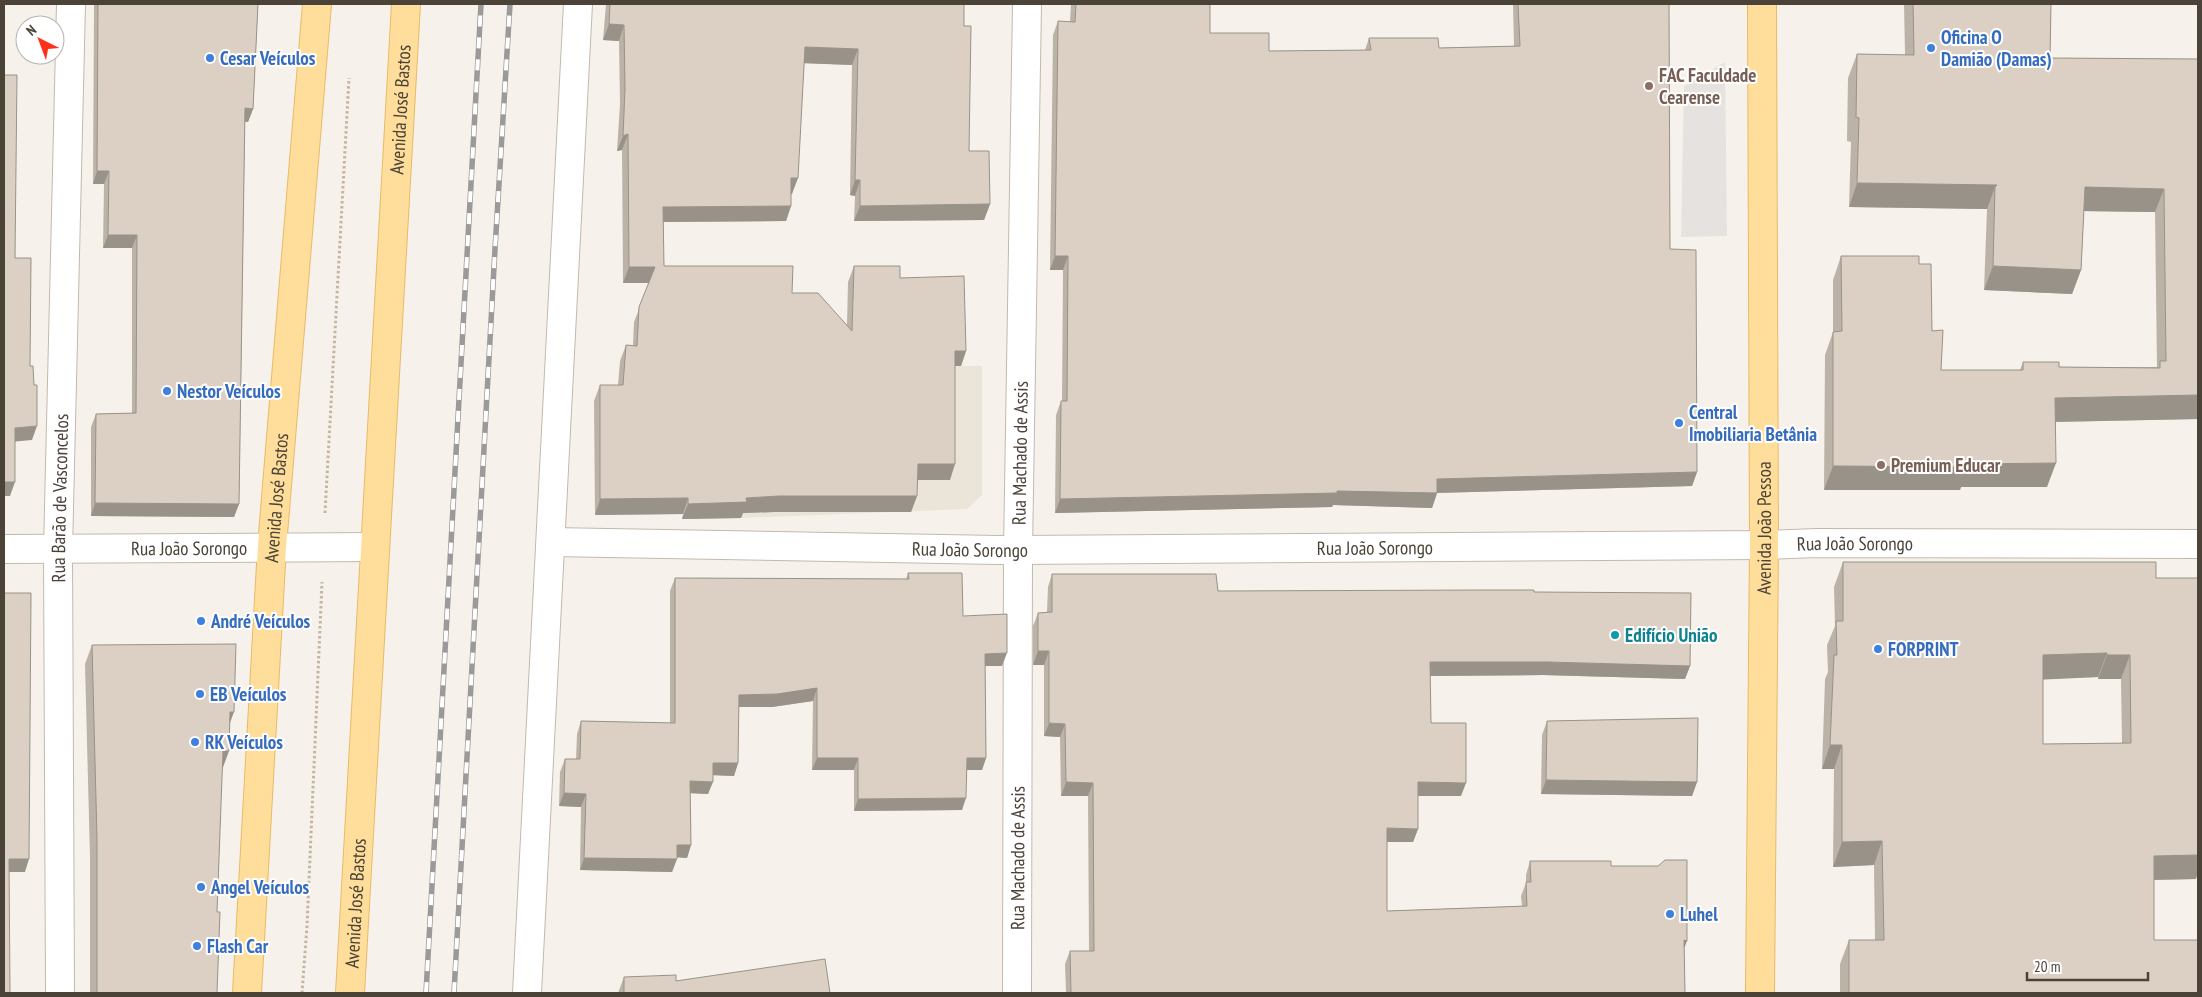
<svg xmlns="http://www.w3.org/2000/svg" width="2202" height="997" font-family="'PT Sans Narrow',sans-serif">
  <rect width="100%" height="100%" fill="#f6f2eb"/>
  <path fill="#eae4d9" d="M982 366V495L967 509 741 518 743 367Z"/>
  <path fill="#e5e2df" d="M1725 62 1727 236 1681 237 1684 86Z"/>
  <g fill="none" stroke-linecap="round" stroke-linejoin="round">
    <defs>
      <g id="street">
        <path id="s1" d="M551 542 998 550 1764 545 1817 543 2198 544"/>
        <path id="s2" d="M4 549 375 547"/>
        <path id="s3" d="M60 993 58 550 71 4"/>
        <path d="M527 993 578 4"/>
        <path id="s4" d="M1017 993 1018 550 1027 4"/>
      </g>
      <g id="primary">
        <path id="s5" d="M247 993 272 546 317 4"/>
        <path id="s6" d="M350 993 406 4"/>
        <path id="s7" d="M1760 993 1764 545 1762 4"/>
      </g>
    </defs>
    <use href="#street" stroke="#c2b9ad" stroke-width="30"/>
    <use href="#primary" stroke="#e8ba67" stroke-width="30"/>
    <path stroke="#c4b59e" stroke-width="3" stroke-dasharray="2.5 2.5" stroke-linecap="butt" d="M325 513 349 78
      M302 993 307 926 322 582"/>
    <use href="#street" stroke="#fff" stroke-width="28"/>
    <use href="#primary" stroke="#ffdd9b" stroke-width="28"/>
    <defs>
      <path id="rail" d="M426 993 481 4
        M454 993 495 249 510 4"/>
    </defs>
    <use href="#rail" stroke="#9a9a9a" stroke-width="5.5"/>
    <use href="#rail" stroke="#fff" stroke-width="4" stroke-dasharray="11" stroke-linecap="butt"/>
  </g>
  <path fill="#bcb3a8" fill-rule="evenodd" d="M94 4H258L253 109 248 122 245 121 239 504 234 517 91 516V427L96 414 132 413V248H103L104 184H93Z
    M606 4H964V26L969 151 990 204 984 220 854 221 855 196 850 195 852 65 804 63 792 194H791V206L786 221 663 222 664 266 792 293 847 325 848 282 854 266 900 278 966 351 961 366H955L950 480H917V496L911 512H774L743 513 741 518 682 519 683 514 595 515 594 401 600 385H618L620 361 626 345H633L634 322 649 283H623L622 150 617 151 620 104 619 41 603 40Z
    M1071 4H1210V33L1269 51 1365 50 1369 38 1439 48 1514 46 1513 4H1669L1670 249 1697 472 1692 486 1437 493 1432 508 1333 505 1332 507 1055 513 1056 415 1061 401H1062L1063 270H1050L1053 35 1058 21 1070 22Z
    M1904 4H2051L2050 58 2198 59V419L2056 422 2047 487H1961L1960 490H1824L1825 355 1833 332V280L1841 256 1919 264 1932 331 1941 370H2020L2023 362 2059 367H2157L2155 212 2084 211 2081 270 2072 294 1984 290 1987 209 1849 207 1851 142 1847 141 1848 78 1857 54 1905 55Z
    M1843 562 2156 578 2196 879 2154 880V940L2198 993H1840V964L1849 940H1875L1874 865 1833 867 1834 769H1822L1825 679 1828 672 1827 645 1835 626 1834 587ZM2098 677V679H2121L2122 743 2043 744V679Z
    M908 573 963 616 1002 666H985L986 758 982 770H967L962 810 854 811V770H812L813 701 772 707H738V763L734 776 713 775 708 794 690 793 691 845 687 858 677 857 672 872 580 870 581 807 559 806 560 772 565 759H576L577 734 581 721 670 723V591L675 578 906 579Z
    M1052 574 1218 591 1534 592 1690 666 1685 679 1543 675 1430 676 1431 723 1461 796H1418V829L1413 842H1387V911L1522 906 1521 896 1526 883V875L1530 861 1611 866 1684 949 1685 993H1066L1065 964 1070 951H1089L1088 796H1061L1060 737 1044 736V665H1033V626L1038 613 1047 612 1048 587Z
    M92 645 230 723 222 769 217 912V993H90V858L85 664Z
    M1547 721 1697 782 1692 796 1541 794 1542 735Z
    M624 977 676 981 830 993H618Z"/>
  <path fill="#999288" d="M609 24 624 25 619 41 603 40Z
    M805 47 858 49 852 65 799 63Z
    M245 108 253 109 248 122 240 121Z
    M628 134 622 150 617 151 623 136Z
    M97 171H109L104 184H93Z
    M791 178H798L792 194H785Z
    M855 180H860L855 196 850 195Z
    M1857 183 1997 185 1995 187 1987 209 1849 207Z
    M2085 187 2164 189 2155 212 2076 211Z
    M990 204 984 220 854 221 860 206Z
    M791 206 786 221 658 222 663 207Z
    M108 235H137L132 248H103Z
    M1055 256H1068L1063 270H1050Z
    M1993 266 2081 270 2072 294 1984 290Z
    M629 267H655L650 283H623Z
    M955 351H966L961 366H950Z
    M2198 395V419L2047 422 2055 398Z
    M37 426 32 440 10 442 15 428Z
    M2056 463 2047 487H1961L1960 490H1824L1833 466 1969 464Z
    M918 464H955L950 480H912Z
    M1697 472 1692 486 1433 493H1437L1432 508 1333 505 1332 507 1055 513 1060 499 1337 491 1437 479Z
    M4 482H15L10 496H4Z
    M779 496H917L911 512H774L743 513 741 518 682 519 688 504 746 498Z
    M688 498 683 514 595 515 600 499Z
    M95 503 239 504 234 517 91 516Z
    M1038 651H1049L1044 665H1033Z
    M1007 653 1002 666H980L985 654Z
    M2107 653 2098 677 2034 680 2043 655Z
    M2107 655H2130L2121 679H2098Z
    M1430 662H1548L1690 666 1685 679 1543 675 1425 676Z
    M817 688 813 701 772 707H734L739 695Z
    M230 712H234L227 731Z
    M1049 723 1065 724 1060 737 1044 736Z
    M1830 745H1842L1834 769H1822Z
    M223 751H229L222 770Z
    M817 758H858L854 770H812Z
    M967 758H986L982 770H963Z
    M713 763H738L734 776 708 775Z
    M1546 780 1697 782 1692 796 1541 794Z
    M690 781 713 782 708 794 686 793Z
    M1066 782 1093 783 1088 796H1061Z
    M1418 782 1466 783 1461 796H1413Z
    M564 793 586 794 581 807 559 806Z
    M966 798 962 810 854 811 858 799Z
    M1387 828 1418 829 1413 842H1382Z
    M1882 841 1874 865 1833 867 1842 842Z
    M677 845H691L687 858 672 857Z
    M2198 855V873L2196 879 2146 880 2154 856Z
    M584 858 677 859 672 872 580 870Z
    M9 859H29L25 872H4Z
    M1684 940 1687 941 1682 954Z"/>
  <path fill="#dbd0c3" stroke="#999288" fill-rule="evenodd" d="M98 4H258L253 109 245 108 239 504 95 503 96 414 136 413 137 235H108L109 171H97Z
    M610 4H964V26H971L969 151H989L990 204 860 206V180H855L858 49 805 47 798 178H791V206L663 207 664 266H793L792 293H818L852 331 854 266H900V278L964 276 966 351H955V464H918L917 496H779L746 498 747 502 688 504V498L600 499V385H623L626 345 637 346 639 307 655 267H629L628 134 623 136 625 89 624 25 609 24Z
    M1076 4H1210V33H1269V51L1371 50 1369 38H1438L1439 48 1520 46 1518 4H1669L1670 249 1696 250 1697 472 1437 479V493L1337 491V493L1060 499 1061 401H1067L1068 256H1055L1058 21 1075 22Z
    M1913 4H2051L2050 58 2198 59V395L2055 398 2056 463 1969 464V467L1833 466V332L1842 331 1841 256H1919V264H1931L1932 331 1943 330 1941 370H2023V362H2059V367L2160 368V361H2166L2164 189 2085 187 2081 270 1993 266 1995 187 1997 185 1857 183 1859 118 1856 117 1857 54 1914 55Z
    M4 75H17L15 258H31L30 366H33L34 385H37V426L15 428V482H4Z
    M1843 562H2156V578H2198V855L2154 856V940H2198V993H1849V940H1884L1882 841 1842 842V745H1830L1834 655H1837L1836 621H1843ZM2107 653V655H2130L2131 743 2043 744V655Z
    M908 573H962L963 616 1007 614V653L985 654 986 758H967L966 798 858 799V758H817V688L777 694 739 695 738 763H713V782L690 781 691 845H677V859L584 858 586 794 564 793 565 759H580L581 721 675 723V578L909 579Z
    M1052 574H1216L1218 591 1482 590H1534V592L1691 593 1690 666 1548 662H1430L1431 723H1466V783L1418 782V829L1387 828V911L1527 906 1526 882H1531L1530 861H1611V866H1658L1665 860H1687V941L1684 940 1685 993H1071L1070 951H1094L1093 783 1066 782 1065 724 1049 723V651H1038V613L1052 612Z
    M4 593H31L29 859H9L10 993H4Z
    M236 644 234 712H230L229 751H223L217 912H220L217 993H97V839L92 645Z
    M1698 718 1697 782 1546 780 1547 721Z
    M825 959 830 993H624V977L676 975V981Z"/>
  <g fill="#3f7fe0" stroke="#fff" stroke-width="2">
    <circle cx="1931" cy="48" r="5"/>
    <circle cx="210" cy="58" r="5"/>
    <circle cx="167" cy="391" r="5"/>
    <circle cx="1679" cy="423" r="5"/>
    <circle cx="201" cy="621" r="5"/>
    <circle cx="1878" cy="649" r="5"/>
    <circle cx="200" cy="694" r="5"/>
    <circle cx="195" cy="742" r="5"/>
    <circle cx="201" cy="887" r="5"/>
    <circle cx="1670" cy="914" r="5"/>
    <circle cx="197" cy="946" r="5"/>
  </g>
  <g fill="#8d6e63" stroke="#fff" stroke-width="2">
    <circle cx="1649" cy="86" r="5"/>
    <circle cx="1881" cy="465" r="5"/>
  </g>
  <circle fill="#0f9aa8" stroke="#fff" stroke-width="2" cx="1615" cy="635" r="5"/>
  <g text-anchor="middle" stroke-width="4" stroke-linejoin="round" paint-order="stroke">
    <g font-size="19" font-weight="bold" fill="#366cbe" stroke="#fff" text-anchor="start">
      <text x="1941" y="44">Oficina O<tspan x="1941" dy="22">Damião (Damas)</tspan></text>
      <text x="220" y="65">Cesar Veículos</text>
      <text x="177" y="398">Nestor Veículos</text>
      <text x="1689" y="419">Central<tspan x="1689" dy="22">Imobiliaria Betânia</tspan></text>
      <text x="211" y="628">André Veículos</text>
      <text x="1888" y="656">FORPRINT</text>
      <text x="210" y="701">EB Veículos</text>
      <text x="205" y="749">RK Veículos</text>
      <text x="211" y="894">Angel Veículos</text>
      <text x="1680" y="921">Luhel</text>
      <text x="207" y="953">Flash Car</text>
    </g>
    <g font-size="19" font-weight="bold" fill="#785e54" stroke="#fff" text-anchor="start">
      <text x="1659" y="82">FAC Faculdade<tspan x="1659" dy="22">Cearense</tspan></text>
      <text x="1891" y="472">Premium Educar</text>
    </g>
    <g font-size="19" fill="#4b4338" stroke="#fff">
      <text dy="7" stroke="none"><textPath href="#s6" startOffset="885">Avenida José Bastos</textPath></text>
      <text dy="7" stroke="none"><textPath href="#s4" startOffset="540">Rua Machado de Assis</textPath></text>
      <text dy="7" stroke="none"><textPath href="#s3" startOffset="495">Rua Barão de Vasconcelos</textPath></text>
      <text dy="7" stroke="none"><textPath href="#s5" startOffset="496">Avenida José Bastos</textPath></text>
      <text dy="7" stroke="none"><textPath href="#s7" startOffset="465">Avenida João Pessoa</textPath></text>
      <text dy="7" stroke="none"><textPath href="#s1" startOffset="1304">Rua João Sorongo</textPath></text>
      <text dy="7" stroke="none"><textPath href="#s2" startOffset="185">Rua João Sorongo</textPath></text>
      <text dy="7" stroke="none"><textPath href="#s1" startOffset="824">Rua João Sorongo</textPath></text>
      <text dy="7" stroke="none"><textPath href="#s1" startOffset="419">Rua João Sorongo</textPath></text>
      <text dy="7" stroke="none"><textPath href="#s4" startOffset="135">Rua Machado de Assis</textPath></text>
      <text dy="7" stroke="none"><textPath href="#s6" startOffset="90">Avenida José Bastos</textPath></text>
    </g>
    <g font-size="19" font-weight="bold" fill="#0d838f" stroke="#fff" text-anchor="start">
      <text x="1625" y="642">Edifício União</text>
    </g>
  </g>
  <rect width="2202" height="997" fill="none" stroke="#4b4338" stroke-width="10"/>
  <g transform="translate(40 40) rotate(318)"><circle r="24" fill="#ffffff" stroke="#b7b4af"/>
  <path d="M0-4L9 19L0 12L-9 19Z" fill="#ff2f19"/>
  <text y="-8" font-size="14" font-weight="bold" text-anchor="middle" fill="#4b4338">N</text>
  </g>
  <path d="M2027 972v8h121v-8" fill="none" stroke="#4b4338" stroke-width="2.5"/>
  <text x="2034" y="972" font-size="15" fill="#4b4338" stroke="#ffffff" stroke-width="4" paint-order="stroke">20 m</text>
</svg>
